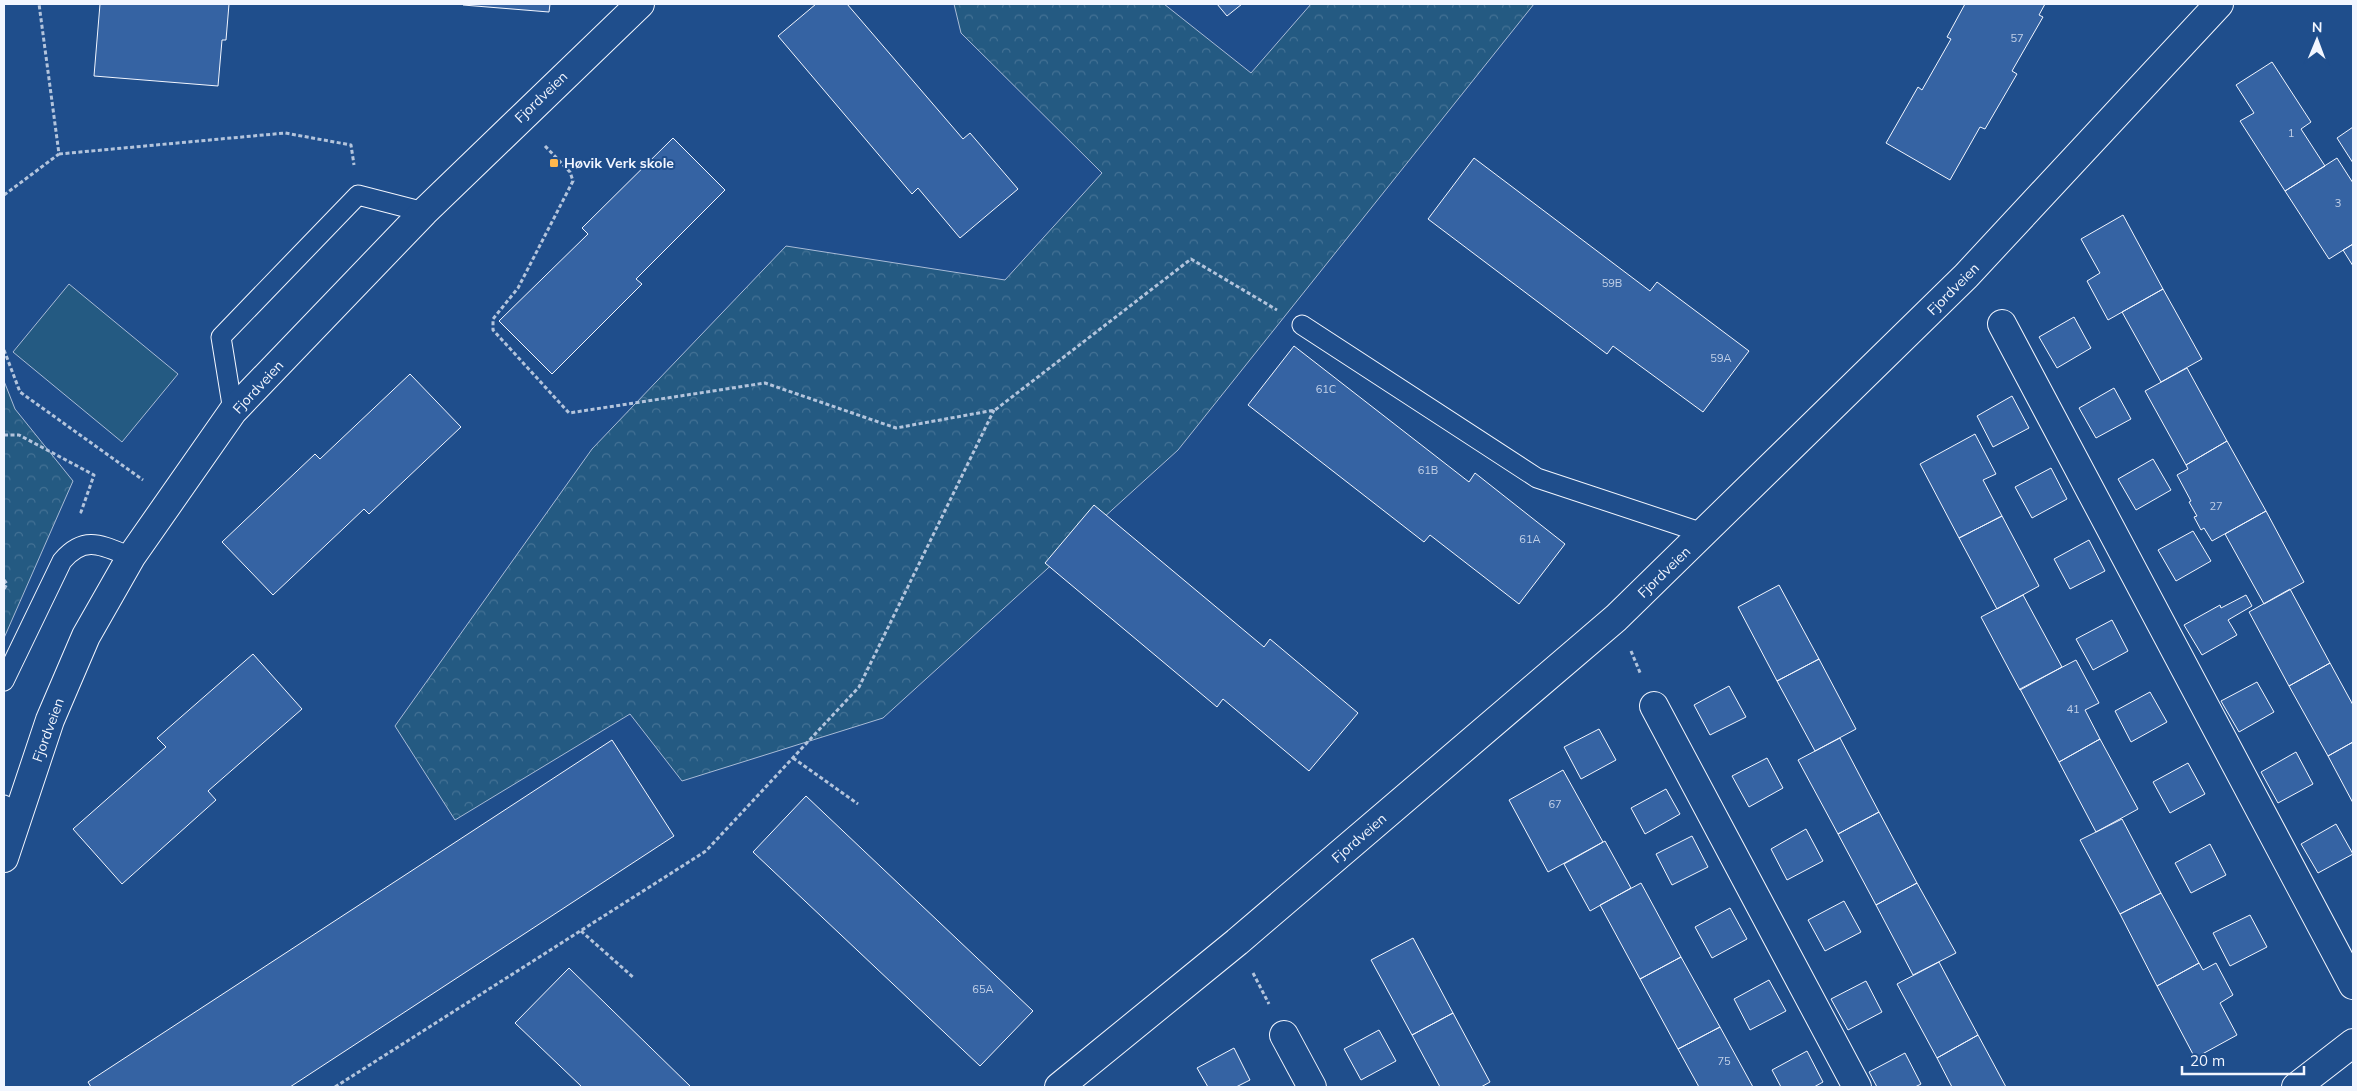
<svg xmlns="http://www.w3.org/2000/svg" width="2357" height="1091" font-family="Mulish,sans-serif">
  <defs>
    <pattern id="forest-crowns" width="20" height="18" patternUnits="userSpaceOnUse" patternTransform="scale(1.25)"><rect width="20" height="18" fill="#245a82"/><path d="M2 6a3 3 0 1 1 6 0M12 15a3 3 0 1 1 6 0" fill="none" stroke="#447295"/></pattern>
  </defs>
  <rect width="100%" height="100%" fill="#1f4e8c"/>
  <path fill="url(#forest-crowns)" stroke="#a8bbd7" d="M954 4H1164L1251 73 1311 4H1534L1178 450 883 718 682 781 630 714 455 820 395 726 592 449 786 246 1005 280 1102 173 961 33Z
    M4 381 15 409 73 481 4 638Z"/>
  <path fill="#245a82" stroke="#a8bbd7" d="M69 284 178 374 122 442 13 352Z"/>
  <path fill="#3563a3" stroke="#f2f6ff" d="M100 4H229L226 40H222L218 86 94 76Z
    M463 4H550L549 12 463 5Z
    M816 4H847L963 139 970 133 1018 189 960 238 918 188 912 194 778 36Z
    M1217 4H1242L1227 16Z
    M1965 4H2045L2039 15 2043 17 2012 71 2017 74 1985 129 1980 127 1950 180 1886 143 1918 87 1922 90 1951 39 1947 37Z
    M2272 62 2311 122 2301 129 2325 166 2285 191 2240 121 2254 113 2236 85Z
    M2353 127V163L2337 138Z
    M673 138 725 190 636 279 642 284 552 374 499 321 588 234 582 228Z
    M1474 158 1650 291 1657 282 1749 351 1703 412 1613 346 1607 354 1428 219Z
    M2337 158 2353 183V244L2329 259 2285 191Z
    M2123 215 2163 289 2108 320 2087 281 2100 273 2081 239Z
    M2353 244V266L2343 250Z
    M2163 289 2202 359 2161 382 2122 312Z
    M2074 317 2091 348 2057 368 2039 337Z
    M1294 346 1469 482 1475 473 1565 544 1519 604 1430 535 1424 542 1248 405Z
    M2187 368 2227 441 2186 465 2145 391Z
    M410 374 461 427 369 514 364 509 273 595 222 542 315 454 320 459Z
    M2114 388 2131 419 2096 438 2079 408Z
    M2012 396 2029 428 1993 447 1977 416Z
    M1975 434 1996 474 1983 480 2002 516 1959 538 1920 464Z
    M2227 441 2266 511 2212 541 2204 528 2201 530 2194 517 2197 516 2189 502 2191 501 2177 475 2188 469 2186 465Z
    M2153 459 2171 490 2136 510 2118 479Z
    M2051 468 2067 499 2032 518 2015 487Z
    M1094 505 1264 647 1270 639 1358 713 1309 771 1223 699 1217 707 1045 563Z
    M2266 511 2304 582 2264 604 2225 534Z
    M2002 516 2039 586 1997 609 1959 538Z
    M2193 531 2211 561 2176 581 2158 550Z
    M2089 540 2105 571 2070 589 2054 559Z
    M1779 585 1819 659 1777 681 1738 607Z
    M2290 589 2330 663 2289 686 2249 612Z
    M2023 595 2062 667 2020 690 1981 617Z
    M2246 595 2252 606 2228 620 2237 635 2202 655 2184 625 2220 605 2221 608Z
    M2112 620 2128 651 2093 670 2076 639Z
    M253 654 302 709 208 791 216 800 122 884 73 829 166 747 157 738Z
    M1819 659 1856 729 1815 751 1777 681Z
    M2076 660 2099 703 2085 710 2100 739 2059 762 2020 689Z
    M2330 663 2353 705V742L2328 756 2289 686Z
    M2257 682 2274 712 2239 732 2221 701Z
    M1729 686 1746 717 1710 735 1694 705Z
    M2150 692 2167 722 2131 742 2115 711Z
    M1599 729 1616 760 1581 779 1564 747Z
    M1840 738 1879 812 1838 834 1798 760Z
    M2100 739 2138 809 2096 832 2059 762Z
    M612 740 674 836 290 1087H91L88 1082Z
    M2353 742V803L2328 756Z
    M2296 752 2313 784 2278 803 2261 772Z
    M1767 758 1783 788 1749 807 1732 776Z
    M2188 763 2205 794 2170 813 2153 782Z
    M1563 770 1603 842 1548 872 1509 800Z
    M1666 789 1680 814 1645 834 1631 808Z
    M806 796 1033 1011 980 1066 753 852Z
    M1879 812 1917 883 1876 905 1838 834Z
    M2122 819 2161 893 2120 914 2080 840Z
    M2336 824 2353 854 2318 873 2301 844Z
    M1806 829 1823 861 1787 880 1771 849Z
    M1692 836 1708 867 1672 885 1656 854Z
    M1605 841 1631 888 1590 911 1564 864Z
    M2210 844 2226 875 2191 893 2175 863Z
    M1641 883 1681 957 1640 979 1600 905Z
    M1917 883 1956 953 1913 975 1876 905Z
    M2161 893 2199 963 2157 986 2120 914Z
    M1844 901 1861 932 1825 951 1808 920Z
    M1730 908 1747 939 1712 958 1695 927Z
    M2250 915 2267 947 2230 966 2213 933Z
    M1413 938 1453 1013 1412 1035 1371 960Z
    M1681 957 1720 1027 1678 1049 1640 979Z
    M1939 962 1978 1035 1937 1058 1897 984Z
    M2199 963 2203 970 2216 963 2233 995 2220 1003 2237 1035 2195 1058 2157 986Z
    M569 968 691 1087H582L515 1023Z
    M1769 980 1786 1011 1750 1030 1734 999Z
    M1866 981 1882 1012 1848 1030 1831 999Z
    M1453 1013 1490 1082 1481 1087H1440L1412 1035Z
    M1720 1027 1753 1087H1699L1678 1049Z
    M1379 1030 1396 1061 1361 1080 1344 1049Z
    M1978 1035 2006 1087H1952L1937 1058Z
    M1234 1048 1250 1080 1236 1087H1208L1197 1068Z
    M1807 1051 1823 1082 1814 1087H1781L1772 1070Z
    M1905 1053 1921 1084 1915 1087H1877L1869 1072Z"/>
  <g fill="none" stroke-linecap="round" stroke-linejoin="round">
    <defs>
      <path id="service" d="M1302 325 1537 478 1703 533
        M233 411 221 337 358 195 424 212
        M4 681 62 561C85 534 103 546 131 557
        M4 805 15 823"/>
      <path id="minor" d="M2002 324 2353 985
        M1654 706 1857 1087
        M4 858 50 720 86 636 131 557 233 411 424 212 640 4
        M1284 1035 1312 1087
        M1059 1087 1237 942 1616 618 1966 276 2219 4
        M2296 1087 2353 1043"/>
    </defs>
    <use href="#service" stroke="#f2f6ff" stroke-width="21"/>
    <use href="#minor" stroke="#f2f6ff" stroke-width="30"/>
    <path stroke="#b3c4dc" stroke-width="3" stroke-dasharray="4 2.5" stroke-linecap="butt" d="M545 146 570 172 573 181 518 288 493 319V330L569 413 765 383 896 428 995 410 1191 259 1277 310
      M59 154 285 133 351 145 354 165
      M4 195 59 154 39 4
      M4 350 20 392 143 480
      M4 435H19L94 475 81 512 84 513
      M4 580 7 584 4 589
      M1631 651 1641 675
      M793 758 858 804
      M581 931 634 978
      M1253 973 1269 1004
      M335 1087 706 851 859 687 994 410"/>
    <use href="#service" stroke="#1f4e8c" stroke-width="19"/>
    <use href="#minor" stroke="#1f4e8c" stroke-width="28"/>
  </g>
  <rect fill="#ffb74d" stroke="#1f4e8c" stroke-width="2" x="549" y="158" width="10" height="10" rx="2.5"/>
  <g text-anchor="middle" stroke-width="4" stroke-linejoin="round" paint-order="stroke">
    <g font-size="11" fill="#c3d1e8">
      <text x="2017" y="42">57</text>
      <text x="2291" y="137">1</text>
      <text x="2338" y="207">3</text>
      <text x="1612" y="287">59B</text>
      <text x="1721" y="362">59A</text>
      <text x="1326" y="393">61C</text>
      <text x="1428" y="474">61B</text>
      <text x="2216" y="510">27</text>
      <text x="1530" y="543">61A</text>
      <text x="2073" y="713">41</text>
      <text x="1555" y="808">67</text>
      <text x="983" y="993">65A</text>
      <text x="1724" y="1065">75</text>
    </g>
    <g font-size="14" fill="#f2f6ff" stroke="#1f4e8c">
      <text transform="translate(541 97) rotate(-44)" y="5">Fjordveien</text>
      <text transform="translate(1953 289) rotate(-45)" y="5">Fjordveien</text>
      <text transform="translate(258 387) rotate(-47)" y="5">Fjordveien</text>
      <text transform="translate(1664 572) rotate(-44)" y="5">Fjordveien</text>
      <text transform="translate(48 730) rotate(-70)" y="5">Fjordveien</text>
      <text transform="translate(1359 838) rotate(-41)" y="5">Fjordveien</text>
    </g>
    <g font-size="14" font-weight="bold" fill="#f2f6ff" stroke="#1f4e8c" text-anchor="start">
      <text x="564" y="168">Høvik Verk skole</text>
    </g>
  </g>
  <rect width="2357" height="1091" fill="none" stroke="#f2f6ff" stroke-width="10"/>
  <g transform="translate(2317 40) rotate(1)" stroke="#1f4e8c" stroke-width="4" paint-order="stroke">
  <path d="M0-4L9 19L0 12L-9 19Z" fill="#f2f6ff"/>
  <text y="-8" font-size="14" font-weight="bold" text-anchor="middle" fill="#f2f6ff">N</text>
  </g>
  <path d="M2182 1066v8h122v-8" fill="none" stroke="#f2f6ff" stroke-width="2.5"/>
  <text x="2190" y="1066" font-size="15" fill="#f2f6ff" stroke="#1f4e8c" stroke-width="4" paint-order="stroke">20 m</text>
</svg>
